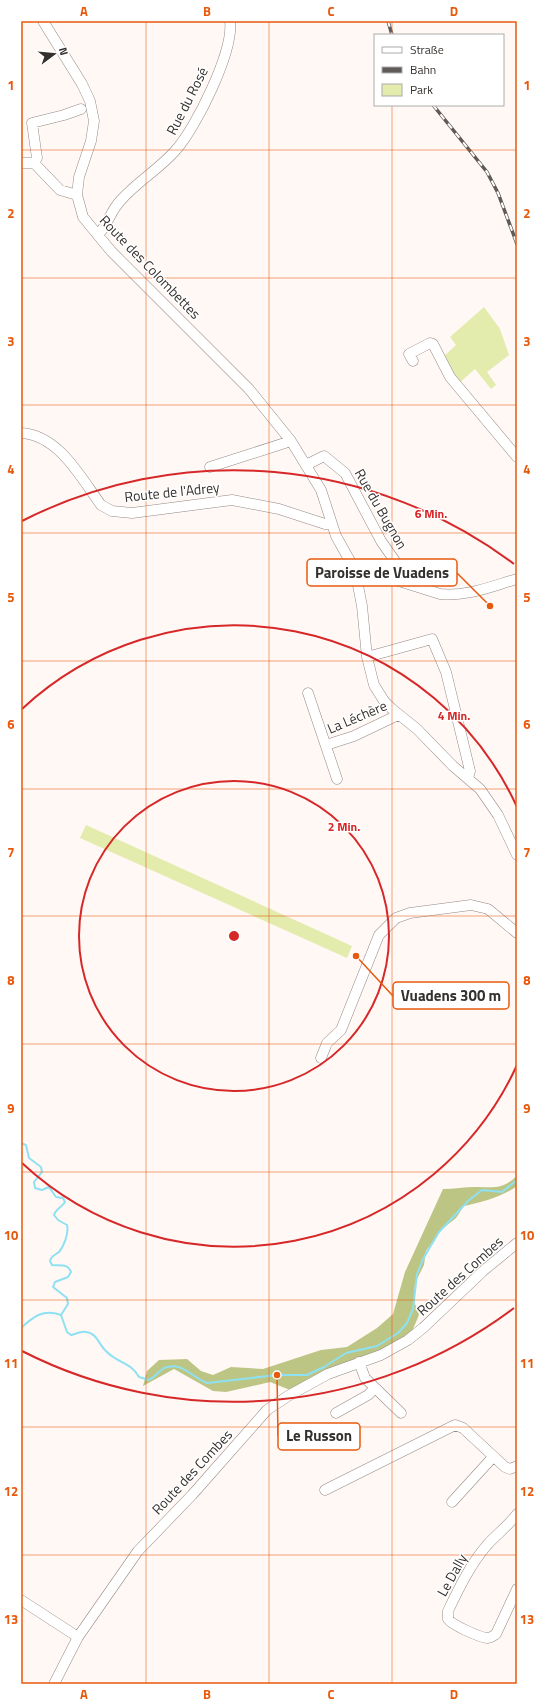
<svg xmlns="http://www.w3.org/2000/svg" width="538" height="1705" font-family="'Titillium Web',sans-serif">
  <rect width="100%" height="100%" fill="#fff8f5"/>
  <path fill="#e3ebad" d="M484 307 500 329 509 355 487 372 496 385 491 389 475 369 458 384 442 358 456 345 450 337Z
    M86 825 352 946 347 958 80 838Z"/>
  <path fill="#bdc585" d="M517 1176V1186C502 1197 482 1202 464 1206L456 1218 441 1230 426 1251 424 1265 415 1283 414 1301 419 1315 410 1336 382 1354 290 1390 270 1382 226 1392 213 1391 174 1369 143 1386 147 1371 159 1360 187 1359 201 1371 213 1375 231 1367 263 1369 321 1350 347 1347 377 1328 393 1314 405 1272 443 1189C454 1189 464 1187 475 1187 495 1187 501 1190 517 1176Z"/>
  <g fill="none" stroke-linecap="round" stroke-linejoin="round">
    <path stroke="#8ee1f3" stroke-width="2" d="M21 1143 26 1145 29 1158 41 1167 42 1172 34 1182 35 1188 42 1190 49 1187 56 1197 63 1198 65 1202C62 1207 56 1209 54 1215L58 1220 67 1225C69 1233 64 1246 59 1252 55 1255 51 1256 50 1261L52 1265C60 1266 68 1263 71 1272L68 1277 55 1282 53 1287 67 1298 68 1304 61 1315
      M21 1328C34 1316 43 1309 61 1315L67 1332 71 1335C75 1334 82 1331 86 1332 97 1333 99 1345 106 1351 118 1364 130 1361 139 1377L149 1380C155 1377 159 1371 164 1368 182 1361 191 1377 207 1383L277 1375H307L324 1367 346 1353 377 1346 398 1333 407 1323 413 1309 417 1274 423 1259 439 1232 469 1200 482 1190 502 1192 517 1180"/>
    <defs>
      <path id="minor" d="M43 21 82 84 90 101 94 121 91 141 79 177 77 195 83 217 111 251 249 389 291 441 321 490 336 536 355 570 362 606 367 657 374 685 384 701 392 709 417 729 453 766 480 789 498 815 517 855
        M21 163H34L60 190 77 195
        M34 163 37 158 32 123 64 115 81 109
        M98 235C107 226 111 210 121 200 137 182 159 169 175 151 196 128 234 51 230 21
        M413 361 409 354 430 343 433 344 450 377 517 457
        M21 433C59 435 81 478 101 505L112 511 132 513 232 500 279 509 325 524H332
        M306 465 324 456 345 473 381 541 395 561 400 572 399 581
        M210 467 291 441
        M355 570H364L440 594C467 597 492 586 517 579
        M367 657 432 639 446 672 470 771 468 778
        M308 693 337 779
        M326 745 354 736 398 715
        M321 1058 327 1043 341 1030 379 935 396 918 410 913 471 905 488 909 517 933
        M359 1362 365 1378 401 1413
        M336 1413 368 1395 375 1388
        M325 1490 455 1425 463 1428 505 1467 510 1469 517 1466
        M452 1502 493 1457
        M517 1514C508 1526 497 1534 487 1545 470 1565 459 1588 448 1611V1619C452 1625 479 1637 487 1638 491 1638 493 1636 496 1634L517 1589
        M21 1600 78 1637 54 1684
        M78 1637 138 1551 192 1495 267 1410 288 1396 328 1374 381 1355 408 1340 423 1328 483 1271 517 1243"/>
    </defs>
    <use href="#minor" stroke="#948985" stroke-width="11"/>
    <use href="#minor" stroke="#fff" stroke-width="10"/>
    <defs>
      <path id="rail" d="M388 21 392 35
        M433 105 487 172 498 193 517 244"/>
    </defs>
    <use href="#rail" stroke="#5f5a58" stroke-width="3.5"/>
    <use href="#rail" stroke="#fff" stroke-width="2" stroke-dasharray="6" stroke-linecap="butt"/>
  </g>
  <path fill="none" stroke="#e8590c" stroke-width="1" stroke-opacity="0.55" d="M146 21V1684M269 21V1684M392 21V35M392 105V1684M21 150H517M21 278H517M21 405H517M21 533H517M21 661H517M21 789H517M21 916H517M21 1044H517M21 1172H517M21 1300H517M21 1427H517M21 1555H517"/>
  <g fill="none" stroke="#d62828" stroke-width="2">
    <circle cx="234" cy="936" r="155"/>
    <path d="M517 1065A311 311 0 0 1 22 1163M22 709A311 311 0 0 1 517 807"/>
    <path d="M514 1308A466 466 0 0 1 22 1351M22 521A466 466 0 0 1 514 564"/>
  </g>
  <g text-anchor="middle" stroke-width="3" stroke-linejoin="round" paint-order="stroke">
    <g font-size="14" fill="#34302e" stroke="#fff">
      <text transform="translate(187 101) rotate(-63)" y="5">Rue du Rosé</text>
      <text transform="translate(150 267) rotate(46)" y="5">Route des Colombettes</text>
      <text transform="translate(172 492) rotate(-6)" y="5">Route de l'Adrey</text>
      <text transform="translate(381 509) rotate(60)" y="5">Rue du Bugnon</text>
      <text transform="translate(357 717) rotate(-23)" y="5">La Léchère</text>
      <text transform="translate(460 1276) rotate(-42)" y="5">Route des Combes</text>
      <text transform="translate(192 1472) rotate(-47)" y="5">Route des Combes</text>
      <text transform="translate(452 1575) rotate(-61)" y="5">Le Dally</text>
    </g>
  </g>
  <circle cx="234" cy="936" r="6" fill="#d62828" stroke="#fff" stroke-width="2"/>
  <g font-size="12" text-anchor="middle" font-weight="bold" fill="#d62828" stroke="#fff" stroke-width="3" stroke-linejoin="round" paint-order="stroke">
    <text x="431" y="518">6 Min.</text>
    <text x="454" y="720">4 Min.</text>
    <text x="344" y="831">2 Min.</text>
  </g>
  <path fill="none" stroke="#e8590c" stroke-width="1.5" d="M490 606L457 573M356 956L393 996M277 1375L278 1436"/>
  <g fill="#e8590c" stroke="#fff" stroke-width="1.5">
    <circle cx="490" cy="606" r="4"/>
    <circle cx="356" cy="956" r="4"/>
    <circle cx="277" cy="1375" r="4"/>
  </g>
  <g fill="#fff" stroke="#e8590c" stroke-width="1.5">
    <rect x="307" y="559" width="150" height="27" rx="4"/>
    <rect x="393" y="982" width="116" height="27" rx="4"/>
    <rect x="278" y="1423" width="82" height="27" rx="4"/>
  </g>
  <g font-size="15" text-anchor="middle" font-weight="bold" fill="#34302e">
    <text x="382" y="578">Paroisse de Vuadens</text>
    <text x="451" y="1001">Vuadens 300 m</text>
    <text x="319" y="1441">Le Russon</text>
  </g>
  <rect width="538" height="1705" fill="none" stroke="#ffffff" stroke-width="44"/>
  <rect x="374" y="34" width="130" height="72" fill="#ffffff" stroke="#aeacab"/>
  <rect x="382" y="47" width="20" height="6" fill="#ffffff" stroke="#aeacab"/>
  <text x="410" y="54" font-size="12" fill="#34302e">Straße</text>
  <rect x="382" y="67" width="20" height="6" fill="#5f5a58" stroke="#aeacab"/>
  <text x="410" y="74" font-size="12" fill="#34302e">Bahn</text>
  <rect x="382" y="84" width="20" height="12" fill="#e3ebad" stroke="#aeacab"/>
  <text x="410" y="94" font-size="12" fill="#34302e">Park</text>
  <g transform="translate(54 54) rotate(74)" stroke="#ffffff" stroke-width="3" paint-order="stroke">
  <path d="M0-3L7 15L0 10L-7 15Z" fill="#34302e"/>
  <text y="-6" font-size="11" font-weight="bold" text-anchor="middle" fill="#34302e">N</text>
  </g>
  <rect x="22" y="22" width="494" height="1661" fill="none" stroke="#e8590c" stroke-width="1.5"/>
  <g font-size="13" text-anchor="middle" font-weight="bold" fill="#e8590c">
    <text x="84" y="16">A</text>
    <text x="207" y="16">B</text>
    <text x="331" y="16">C</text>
    <text x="454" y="16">D</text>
    <text x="11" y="90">1</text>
    <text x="527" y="90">1</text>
    <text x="11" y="218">2</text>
    <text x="527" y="218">2</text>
    <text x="11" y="346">3</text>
    <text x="527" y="346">3</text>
    <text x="11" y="474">4</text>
    <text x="527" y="474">4</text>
    <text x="11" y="602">5</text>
    <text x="527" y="602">5</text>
    <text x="11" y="729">6</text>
    <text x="527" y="729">6</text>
    <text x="11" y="857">7</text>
    <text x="527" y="857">7</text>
    <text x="11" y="985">8</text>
    <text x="527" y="985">8</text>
    <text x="11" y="1113">9</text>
    <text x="527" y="1113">9</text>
    <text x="11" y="1240">10</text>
    <text x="527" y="1240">10</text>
    <text x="11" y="1368">11</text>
    <text x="527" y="1368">11</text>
    <text x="11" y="1496">12</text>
    <text x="527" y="1496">12</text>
    <text x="11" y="1624">13</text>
    <text x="527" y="1624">13</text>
    <text x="84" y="1699">A</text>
    <text x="207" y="1699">B</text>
    <text x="331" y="1699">C</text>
    <text x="454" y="1699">D</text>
  </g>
</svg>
